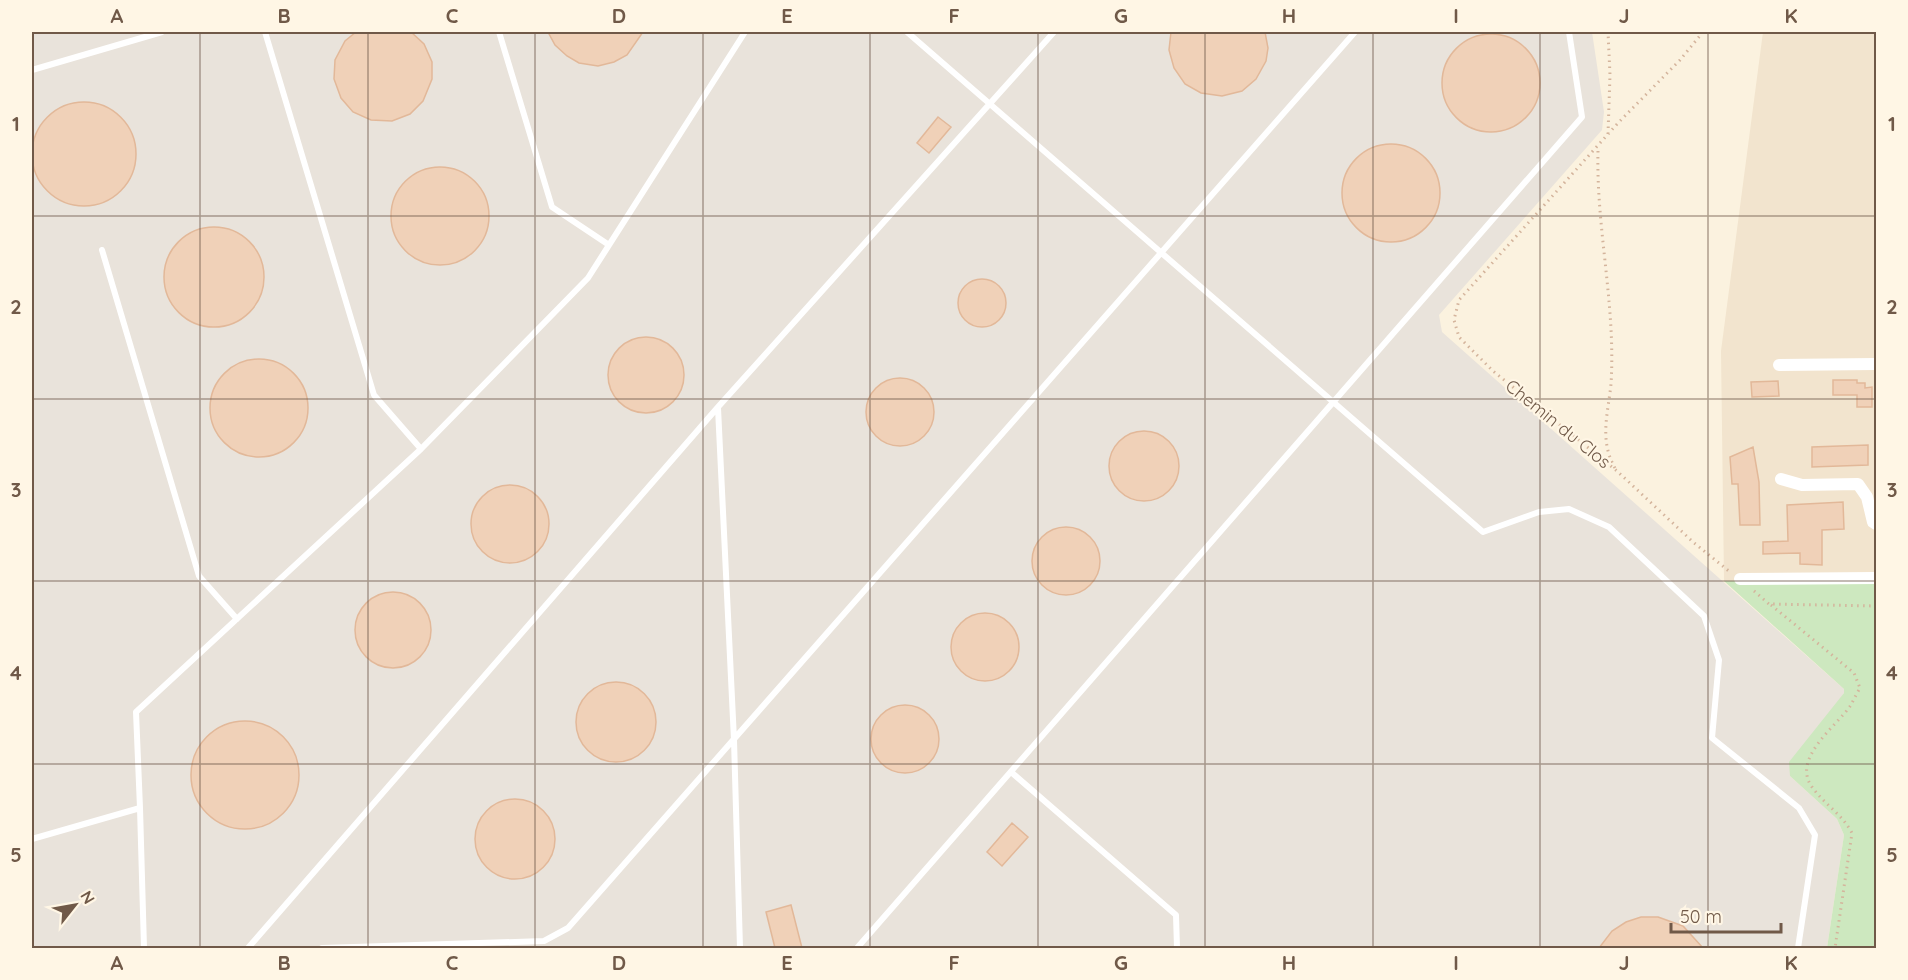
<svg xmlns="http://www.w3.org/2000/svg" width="1908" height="980" font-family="Quicksand,sans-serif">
  <rect width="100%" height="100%" fill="#fbf2df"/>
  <path fill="#f2e4ce" d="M1763 32H1876V579L1724 581 1721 351Z"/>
  <path fill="#e9e3db" d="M32 32H1592L1604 112 1602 130 1439 315 1442 332 1844 689V693L1790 776 1837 819 1844 835 1827 948H32Z"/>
  <path fill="#cde8bf" d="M1876 579V948H1827L1844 835 1837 819 1790 776 1789 762 1844 693V689L1724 581Z"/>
  <path fill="#f0d1b8" stroke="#e2b899" stroke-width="1.5" d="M356 32H411L424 44 432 62V79L423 101 410 114 392 121 371 120 353 112 341 98 334 79 335 60 345 41Z
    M548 32H643L627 55 614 62 598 66 579 63 567 56 555 45Z
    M1171 32H1265L1268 48 1266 61 1256 79 1242 91 1222 96 1201 93 1185 84 1174 68 1169 50Z
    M1442 83a49 49 0 1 1 98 0a49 49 0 1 1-98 0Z
    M32 154a52 52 0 1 1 104 0a52 52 0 1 1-104 0Z
    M938 117 951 127 929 153 917 143Z
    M1342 193a49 49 0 1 1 98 0a49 49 0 1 1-98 0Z
    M391 216a49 49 0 1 1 98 0a49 49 0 1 1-98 0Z
    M164 277a50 50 0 1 1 100 0a50 50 0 1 1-100 0Z
    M958 303a24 24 0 1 1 48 0a24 24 0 1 1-48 0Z
    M608 375a38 38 0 1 1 76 0a38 38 0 1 1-76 0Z
    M210 408a49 49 0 1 1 98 0a49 49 0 1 1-98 0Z
    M866 412a34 34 0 1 1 68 0a34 34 0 1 1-68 0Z
    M1833 380H1857V383H1865V388L1872 387V407H1857V395H1833Z
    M1778 381 1779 396 1752 397 1751 382Z
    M1109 466a35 35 0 1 1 70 0a35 35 0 1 1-70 0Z
    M1868 445V465L1812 467V447Z
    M1753 447 1759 482 1760 525H1740L1738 484H1732L1730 457Z
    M471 524a39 39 0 1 1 78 0a39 39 0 1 1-78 0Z
    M1843 502 1844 529 1822 530V565L1800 564V553L1763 554V542L1788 541 1787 505Z
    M1032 561a34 34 0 1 1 68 0a34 34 0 1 1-68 0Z
    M355 630a38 38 0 1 1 76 0a38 38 0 1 1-76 0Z
    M951 647a34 34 0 1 1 68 0a34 34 0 1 1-68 0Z
    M576 722a40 40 0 1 1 80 0a40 40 0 1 1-80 0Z
    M871 739a34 34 0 1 1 68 0a34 34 0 1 1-68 0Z
    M191 775a54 54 0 1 1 108 0a54 54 0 1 1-108 0Z
    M475 839a40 40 0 1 1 80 0a40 40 0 1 1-80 0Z
    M1012 823 1028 837 1002 866 987 852Z
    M791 905 802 948H775L766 912Z
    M1658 917 1683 926 1703 948H1599L1612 931 1626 922 1641 917Z"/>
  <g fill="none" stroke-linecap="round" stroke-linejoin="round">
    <path stroke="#d4b49c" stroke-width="3" stroke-dasharray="1.5 4.5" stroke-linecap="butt" d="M1703 32 1680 60 1618 123 1459 300 1454 320 1459 337 1493 371 1617 471 1693 542 1730 572
      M1608 134 1610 75 1608 32
      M1598 151C1596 228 1616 306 1611 384 1608 414 1599 440 1615 468
      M1754 591 1769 604 1876 606
      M1771 605 1854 673 1860 688C1857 693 1854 699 1851 705 1837 726 1791 758 1812 787 1824 804 1842 814 1852 833L1835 948"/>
    <path stroke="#fff" stroke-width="6" d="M265 32 374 395 421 449
      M499 32 552 207 609 245
      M907 32 1483 532 1539 512 1569 509 1609 527 1704 616 1719 660 1712 738 1799 808 1815 835 1798 948
      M32 70 162 32
      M102 250 199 576 237 619
      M718 408 734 740 740 948
      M1011 772 1176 915 1177 948
      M140 808 144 948
      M32 839 140 808 136 712 421 449 588 278 745 32
      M248 948 718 407 1054 32
      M322 948 544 941 568 928 1355 32
      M857 948 1582 117 1569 32"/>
    <path stroke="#fff" stroke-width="12" d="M1779 365 1876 364
      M1781 479 1802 485 1858 484 1867 497 1873 522 1876 524
      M1740 579 1876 578"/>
  </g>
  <path fill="none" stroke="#705948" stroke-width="1.5" stroke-opacity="0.55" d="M200 32V948M368 32V948M535 32V948M703 32V948M870 32V948M1038 32V948M1205 32V948M1373 32V948M1540 32V948M1708 32V948M32 216H1876M32 399H1876M32 581H1876M32 764H1876"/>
  <g text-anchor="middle" stroke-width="4.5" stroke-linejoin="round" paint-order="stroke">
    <g font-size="18" fill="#705948" stroke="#fff6e5">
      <text transform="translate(1558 424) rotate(39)" y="6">Chemin du Clos</text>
    </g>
  </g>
  <rect width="1908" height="980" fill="none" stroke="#fff6e5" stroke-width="66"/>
  <g transform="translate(75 905) rotate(59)" stroke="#fff6e5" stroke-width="4.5" paint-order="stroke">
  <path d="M0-4.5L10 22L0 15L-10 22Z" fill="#705948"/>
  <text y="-9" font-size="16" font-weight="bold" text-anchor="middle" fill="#705948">N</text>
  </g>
  <path d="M1671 923v9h110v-9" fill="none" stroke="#705948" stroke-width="3"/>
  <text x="1680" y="923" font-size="18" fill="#705948" stroke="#fff6e5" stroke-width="4.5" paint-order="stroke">50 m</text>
  <rect x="33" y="33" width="1842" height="914" fill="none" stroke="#705948" stroke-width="2"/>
  <g font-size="20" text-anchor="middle" font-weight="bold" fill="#705948">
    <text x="117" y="23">A</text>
    <text x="284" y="23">B</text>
    <text x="452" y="23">C</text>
    <text x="619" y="23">D</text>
    <text x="787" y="23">E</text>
    <text x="954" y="23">F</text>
    <text x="1121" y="23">G</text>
    <text x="1289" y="23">H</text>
    <text x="1456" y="23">I</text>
    <text x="1624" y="23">J</text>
    <text x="1791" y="23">K</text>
    <text x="16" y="131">1</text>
    <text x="1892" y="131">1</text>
    <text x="16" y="314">2</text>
    <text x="1892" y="314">2</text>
    <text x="16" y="497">3</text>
    <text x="1892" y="497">3</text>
    <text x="16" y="680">4</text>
    <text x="1892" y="680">4</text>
    <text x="16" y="862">5</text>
    <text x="1892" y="862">5</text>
    <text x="117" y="970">A</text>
    <text x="284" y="970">B</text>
    <text x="452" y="970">C</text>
    <text x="619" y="970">D</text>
    <text x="787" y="970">E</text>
    <text x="954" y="970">F</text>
    <text x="1121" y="970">G</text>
    <text x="1289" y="970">H</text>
    <text x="1456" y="970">I</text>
    <text x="1624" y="970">J</text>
    <text x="1791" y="970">K</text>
  </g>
</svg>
